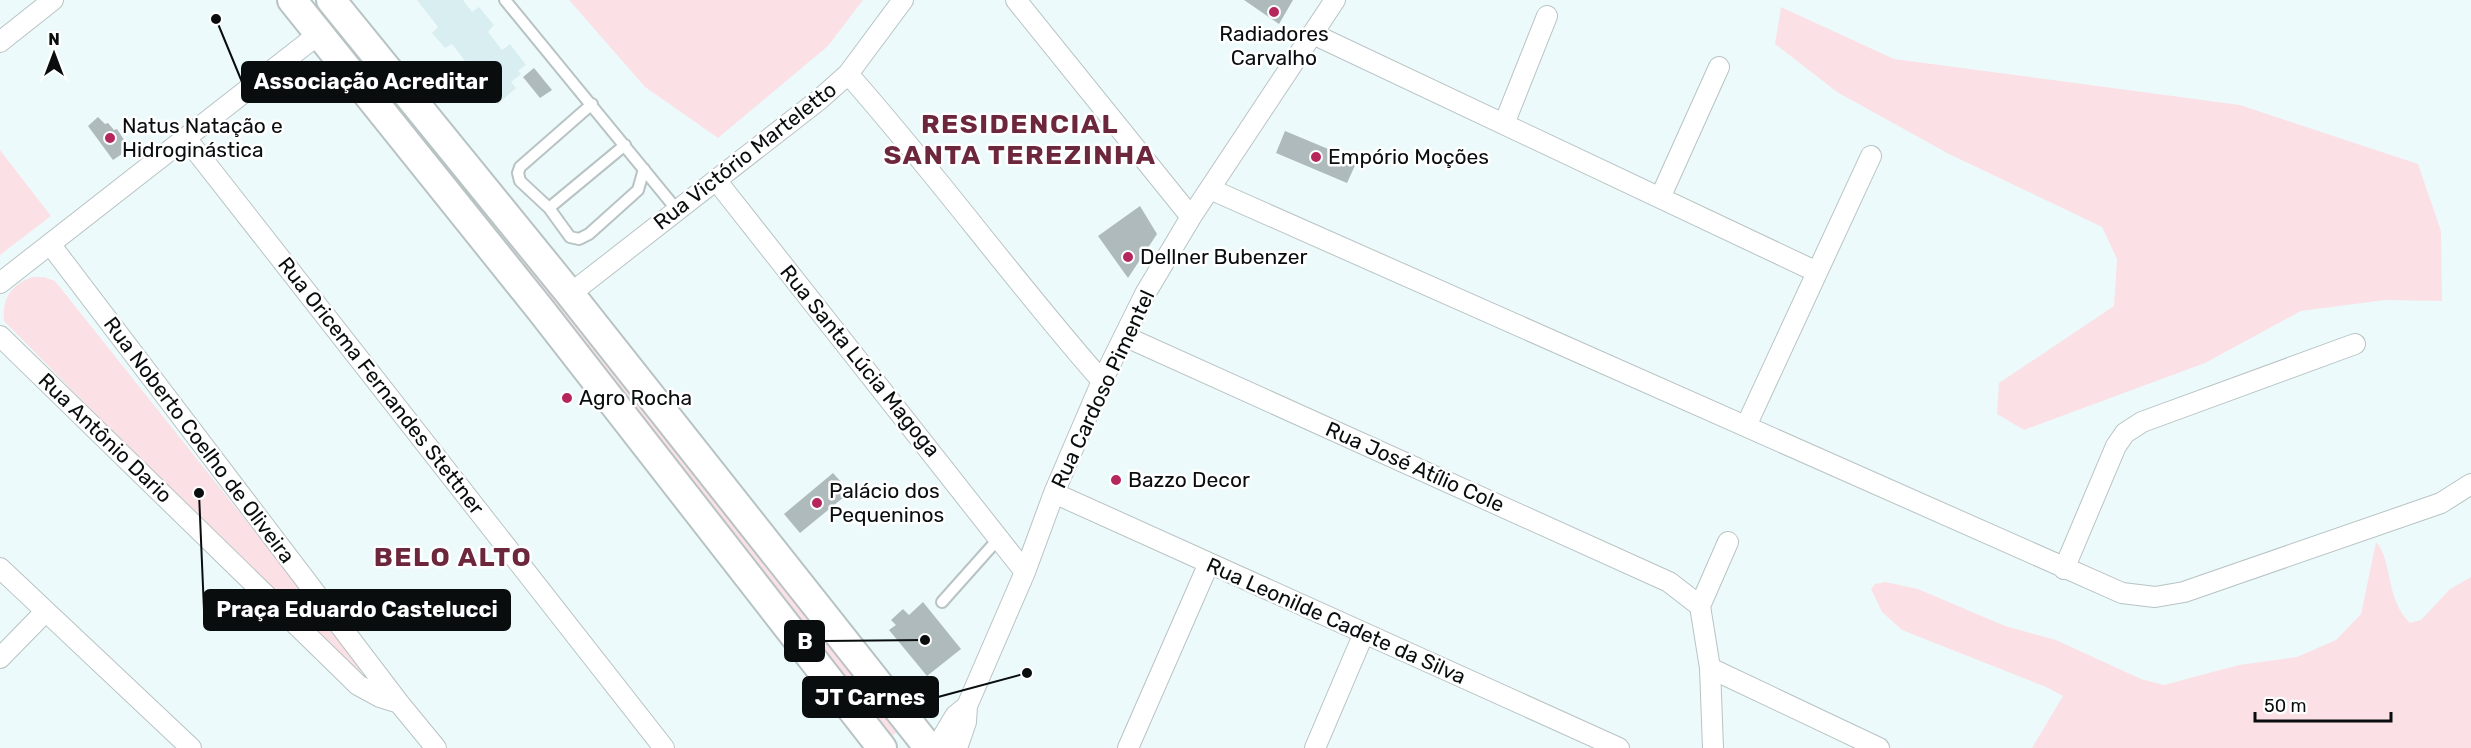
<svg xmlns="http://www.w3.org/2000/svg" width="2471" height="748" font-family="Rubik,sans-serif">
  <rect width="100%" height="100%" fill="#edfafb"/>
  <path fill="#d9eef0" d="M417 0H463L472 12 479 7 494 25 488 32 502 50 510 44 526 65 518 71 521 74 511 82 516 88 498 104 452 44 445 48 432 33 438 27Z"/>
  <path fill="#fbe1e6" d="M569 0H863L828 46 718 138 645 87Z
    M1781 7 1894 59 2240 105 2418 164 2441 231 2442 301 2385 300 2301 311 2205 363 2024 430 1997 414 1999 383 2114 306 2117 259 2102 227 1949 154 1837 92 1775 44Z
    M0 150 51 216 0 255Z
    M473 194 898 731 890 738 465 199Z
    M32 277H44L55 281 362 666 360 672 352 674 4 321C2 298 11 285 32 277Z
    M2376 542C2393 560 2385 599 2410 623L2421 620 2450 589 2471 577V748H2032L2063 696 2046 687 1902 630 1882 612 1871 589 1875 584 1885 582 1918 589 2005 626 2056 640 2141 679 2164 685 2239 665 2297 657 2336 640 2361 614Z"/>
  <path fill="#aebabb" d="M1244 0H1293L1279 24Z
    M534 68 552 90 540 98 523 77Z
    M98 117 105 124 108 123 114 130 117 129 128 146 125 152 113 160 88 126Z
    M1285 131 1357 161 1347 183 1276 153Z
    M1140 206 1157 234 1128 278 1098 236Z
    M833 473 850 492 800 533 784 514Z
    M923 602 961 649 927 676 889 630 896 625 891 620 903 609 909 615Z"/>
  <g fill="none" stroke-linecap="round" stroke-linejoin="round">
    <defs>
      <path id="service" d="M505 0 677 210
        M592 104 520 167 518 173 520 181 549 208 570 237 579 239 589 234 638 190 644 169
        M549 208 625 145
        M942 602 999 538"/>
      <path id="minor" d="M1016 0 1191 217
        M1313 34 1817 272
        M0 42 53 0
        M848 74C936 173 1014 281 1102 381
        M1504 124 1547 16
        M186 138 664 748
        M716 180 1025 572
        M1210 189 2122 593 2155 597 2184 592 2441 503 2471 484
        M1660 198 1719 67
        M50 244 399 703 436 748
        M0 283 320 33
        M570 294 820 99 848 74 903 0
        M0 336 358 685 380 697 399 703
        M1124 336 1669 582 1700 606
        M1746 426 1871 156
        M1054 493 1619 748
        M0 568 191 748
        M2064 569 2116 446 2125 433 2142 422 2355 344
        M0 658 45 612
        M1710 668 1879 748
        M936 748 955 716 967 706
        M957 748 966 722 967 706 1025 572 1054 493 1102 381 1145 294 1191 217 1335 0
        M1128 748 1209 563
        M1315 748 1364 633
        M1713 748 1710 668 1700 606 1728 542"/>
      <path id="secondary" d="M292 0 540 309 882 748
        M331 0 570 294 929 748"/>
    </defs>
    <use href="#service" stroke="#b8c3c4" stroke-width="14"/>
    <use href="#minor" stroke="#b8c3c4" stroke-width="22"/>
    <use href="#secondary" stroke="#b8c3c4" stroke-width="32"/>
    <use href="#service" stroke="#fff" stroke-width="10"/>
    <use href="#minor" stroke="#fff" stroke-width="20"/>
    <use href="#secondary" stroke="#fff" stroke-width="28"/>
  </g>
  <g fill="#b4265c" stroke="#fff" stroke-width="2">
    <circle cx="1274" cy="12" r="6"/>
    <circle cx="110" cy="138" r="6"/>
    <circle cx="1316" cy="157" r="6"/>
    <circle cx="1128" cy="257" r="6"/>
    <circle cx="567" cy="398" r="6"/>
    <circle cx="1116" cy="480" r="6"/>
    <circle cx="817" cy="503" r="6"/>
  </g>
  <g text-anchor="middle" stroke-width="5" stroke-linejoin="round" paint-order="stroke">
    <g font-size="21" fill="#090d0e" stroke="#fff" text-anchor="start">
      <text x="1274" y="41" text-anchor="middle">Radiadores<tspan x="1274" dy="24">Carvalho</tspan></text>
      <text x="122" y="133">Natus Natação e<tspan x="122" dy="24">Hidroginástica</tspan></text>
      <text x="1328" y="164">Empório Moções</text>
      <text x="1140" y="264">Dellner Bubenzer</text>
      <text x="579" y="405">Agro Rocha</text>
      <text x="1128" y="487">Bazzo Decor</text>
      <text x="829" y="498">Palácio dos<tspan x="829" dy="24">Pequeninos</tspan></text>
    </g>
    <g font-size="21" fill="#090d0e" stroke="#fff">
      <text transform="translate(745 156) rotate(-38)" y="7">Rua Victório Marteletto</text>
      <text transform="translate(860 361) rotate(51)" y="7">Rua Santa Lúcia Magoga</text>
      <text transform="translate(381 386) rotate(52)" y="7">Rua Oricema Fernandes Stettner</text>
      <text transform="translate(1103 389) rotate(-65)" y="7">Rua Cardoso Pimentel</text>
      <text transform="translate(105 438) rotate(44)" y="7">Rua Antônio Dario</text>
      <text transform="translate(199 440) rotate(53)" y="7">Rua Noberto Coelho de Oliveira</text>
      <text transform="translate(1415 467) rotate(24)" y="7">Rua José Atílio Cole</text>
      <text transform="translate(1336 621) rotate(24)" y="7">Rua Leonilde Cadete da Silva</text>
    </g>
    <g font-size="27" font-weight="bold" letter-spacing="1.5" fill="#6c273c" stroke="#fff">
      <text x="1020" y="133">RESIDENCIAL<tspan x="1020" dy="31">SANTA TEREZINHA</tspan></text>
      <text x="453" y="566">BELO ALTO</text>
    </g>
  </g>
  <path fill="none" stroke="#090d0e" stroke-width="2" d="M216 19L242 82M199 493L204 610M925 640L824 641M1027 673L938 697"/>
  <g fill="#090d0e" stroke="#fff" stroke-width="2">
    <circle cx="216" cy="19" r="6"/>
    <circle cx="199" cy="493" r="6"/>
    <circle cx="925" cy="640" r="6"/>
    <circle cx="1027" cy="673" r="6"/>
  </g>
  <g fill="#090d0e" stroke="#090d0e" stroke-width="2">
    <rect x="242" y="62" width="259" height="40" rx="6"/>
    <rect x="204" y="590" width="306" height="40" rx="6"/>
    <rect x="785" y="621" width="39" height="40" rx="6"/>
    <rect x="803" y="677" width="135" height="40" rx="6"/>
  </g>
  <g font-size="22" text-anchor="middle" font-weight="bold" fill="#fff">
    <text x="371" y="89">Associação Acreditar</text>
    <text x="357" y="617">Praça Eduardo Castelucci</text>
    <text x="805" y="649">B</text>
    <text x="870" y="705">JT Carnes</text>
  </g>
  <g transform="translate(54 54)" stroke="#ffffff" stroke-width="4.5" paint-order="stroke">
  <path d="M0-4.5L10 22L0 15L-10 22Z" fill="#090d0e"/>
  <text y="-9" font-size="16" font-weight="bold" text-anchor="middle" fill="#090d0e">N</text>
  </g>
  <path d="M2255 712v9h136v-9" fill="none" stroke="#090d0e" stroke-width="3"/>
  <text x="2264" y="712" font-size="18" fill="#090d0e" stroke="#ffffff" stroke-width="4.5" paint-order="stroke">50 m</text>
</svg>
